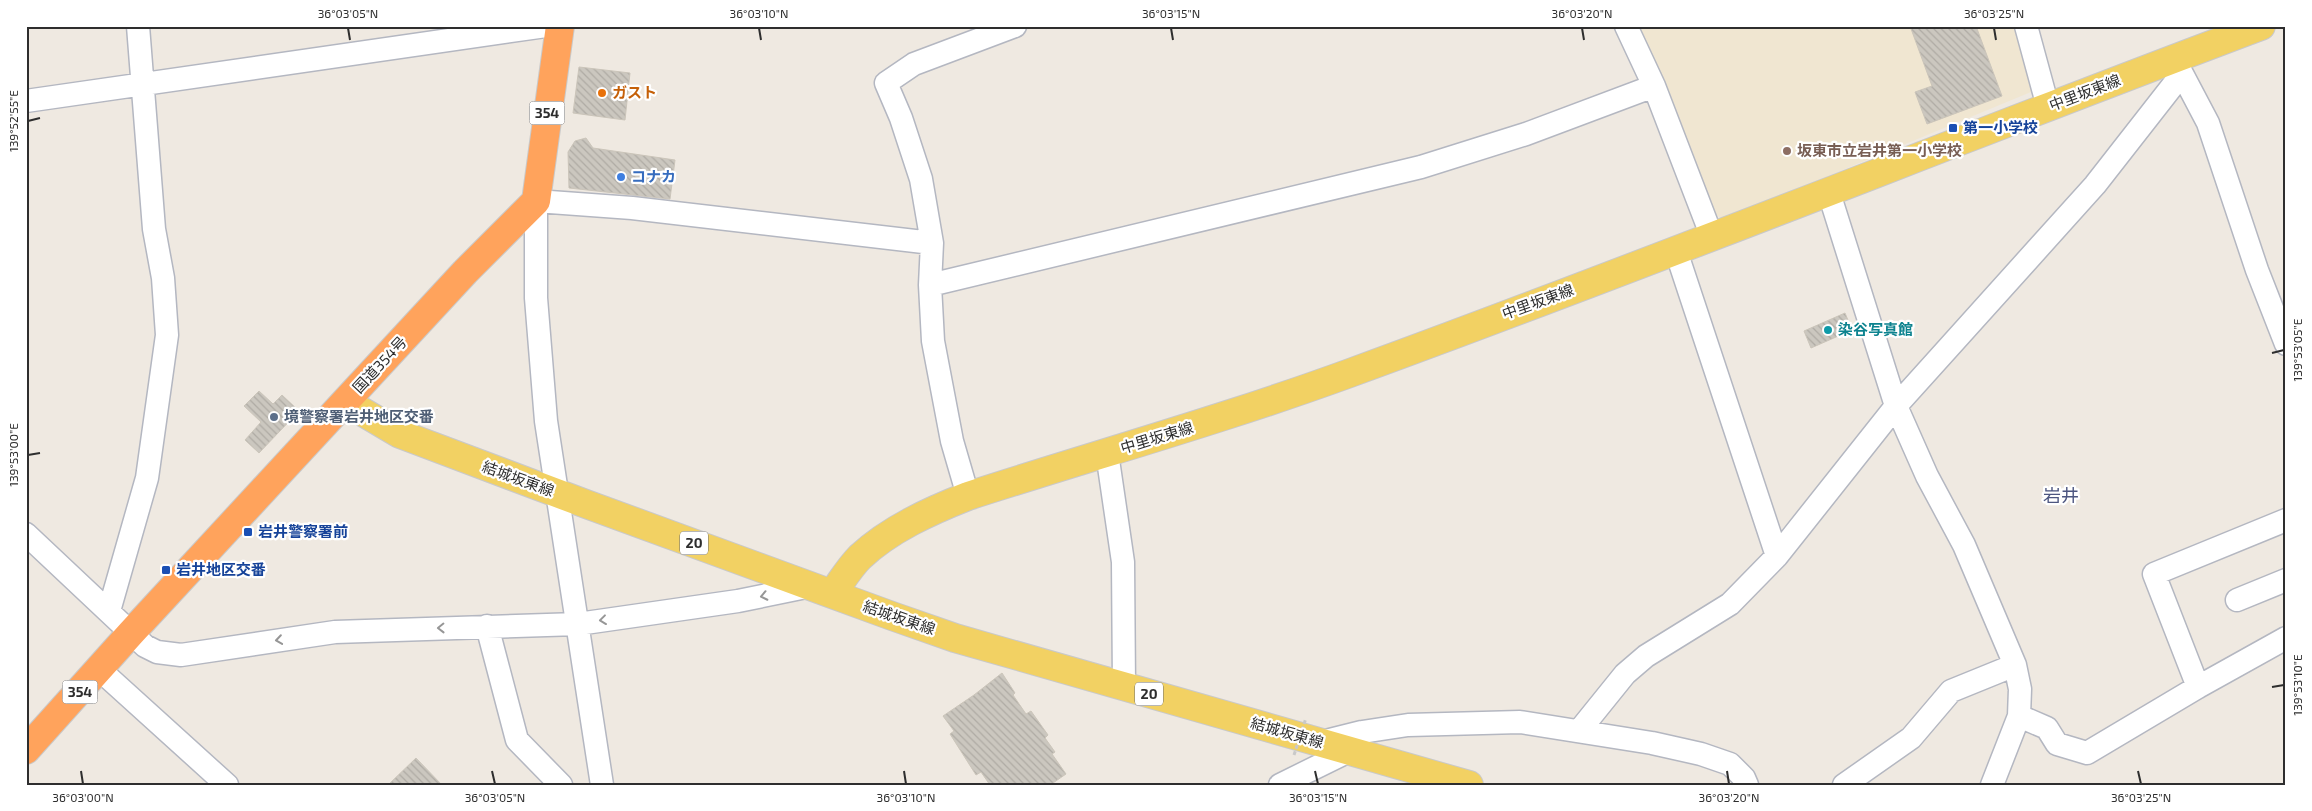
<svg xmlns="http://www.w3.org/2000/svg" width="2312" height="811" font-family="'Exo 2','Noto Sans JP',sans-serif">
  <defs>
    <pattern id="building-back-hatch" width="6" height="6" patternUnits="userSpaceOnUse" patternTransform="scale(1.25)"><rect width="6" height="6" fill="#cbc7bf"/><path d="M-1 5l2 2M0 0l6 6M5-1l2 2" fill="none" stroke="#afaba4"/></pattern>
  </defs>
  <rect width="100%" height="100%" fill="#efe9e1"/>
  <path fill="#f0e6d1" d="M1633 26H2020L2036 90 1724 219 1711 213Z"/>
  <path fill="url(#building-back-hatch)" stroke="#cbc5ba" d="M1910 26H1976L2002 96 1927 124 1915 92 1932 86Z
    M579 67 630 73 625 120 573 113Z
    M586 138 593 148 675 160 670 199 569 188 568 152 575 141Z
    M1845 313 1852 330 1811 348 1804 331Z
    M259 391 273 404 282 395 299 411 259 453 245 440 261 422 244 406Z
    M1002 673 1015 693 1013 695 1026 714 1031 711 1048 735 1045 738 1055 752 1052 754 1066 774 1050 785H990L981 772 976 775 950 734 954 731 943 716 974 695Z
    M416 758 442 785H388Z"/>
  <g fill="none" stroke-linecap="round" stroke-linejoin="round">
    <defs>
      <path id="minor" d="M1626 26 1654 86 1712 237
        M2026 26 2048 107
        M2178 66 2208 123 2257 270 2286 344
        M26 101 546 26
        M1829 193 1896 406 1927 476 1964 545 2015 665 2020 689 2019 716 1992 785
        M1676 251 1777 556
        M930 285 1421 167 1526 134 1654 86
        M1107 453 1123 562 1124 687
        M968 496 952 441 933 341 930 285 932 243 921 179 901 118 886 83 914 64 1015 26
        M2286 520 2154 574 2198 687 2286 638
        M26 534 145 646 157 652 181 655 335 632 578 624 738 601 811 586
        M2237 600 2286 580
        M109 611 147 478 167 335 163 278 154 229 138 26
        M487 626 517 740 561 785
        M100 670 227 785
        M2019 716 2047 728 2057 744 2087 753 2198 687
        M1579 731 1625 674 1646 656 1730 604 1777 556 1896 406 2095 185 2181 75 2175 58
        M1318 743 1362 732 1408 725 1520 722 1652 743 1701 754 1730 764 1744 778 1747 785
        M602 785 546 421 536 298V201L632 208 932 243
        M1280 785 1349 751
        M1844 785 1911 738 1951 691 2015 665"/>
      <path id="major" d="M346 402 400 434 586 504 892 616 955 638 1469 785
        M832 594C841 582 849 568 860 557 890 529 930 511 968 496 1095 455 1224 419 1350 373 1655 262 1957 140 2261 26"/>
      <path id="highway" d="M26 750 131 633 465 272 536 201 560 26"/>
    </defs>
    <use href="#minor" stroke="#b4b7c1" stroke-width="25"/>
    <use href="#major" stroke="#c9c9c9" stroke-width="30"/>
    <use href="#highway" stroke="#c9c9c9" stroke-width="30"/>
    <use href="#minor" stroke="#fff" stroke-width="22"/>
    <use href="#major" stroke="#f2d163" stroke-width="28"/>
    <use href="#highway" stroke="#ffa35c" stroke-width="28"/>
    <path stroke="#c9c9c9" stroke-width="3" stroke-dasharray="4 2.5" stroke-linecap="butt" d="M1294 755 1306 718"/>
  </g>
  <defs><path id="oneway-chevron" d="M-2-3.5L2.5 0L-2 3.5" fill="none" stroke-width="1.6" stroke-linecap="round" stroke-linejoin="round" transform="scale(1.25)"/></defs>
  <g stroke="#969696">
    <use href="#oneway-chevron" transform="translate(764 596) rotate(168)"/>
    <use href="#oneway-chevron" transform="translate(603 620) rotate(173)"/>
    <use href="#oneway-chevron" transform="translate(441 628) rotate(179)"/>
    <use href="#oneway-chevron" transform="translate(279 640) rotate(172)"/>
  </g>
  <path fill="none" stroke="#2e2e2e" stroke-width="2" d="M348 28 350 40M759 28 761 40M1171 28 1173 40M1582 28 1584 40M1994 28 1996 40M28 121 40 118M2272 353 2284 350M28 455 40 453M2272 687 2284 685M81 771 83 784M492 771 495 784M904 771 906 784M1315 771 1318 784M1727 771 1729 784M2138 771 2141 784"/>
  <circle fill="#e8710a" stroke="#fff" stroke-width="2" cx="602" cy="93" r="5"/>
  <g fill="#1a4fb4" stroke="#fff" stroke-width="2">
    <rect x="1948" y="123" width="10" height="10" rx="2.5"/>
    <rect x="243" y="527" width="10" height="10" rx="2.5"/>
    <rect x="161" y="565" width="10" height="10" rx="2.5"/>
  </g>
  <circle fill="#8d6e63" stroke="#fff" stroke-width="2" cx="1787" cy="151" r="5"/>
  <circle fill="#3f7fe0" stroke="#fff" stroke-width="2" cx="621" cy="177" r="5"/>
  <circle fill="#0f9aa8" stroke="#fff" stroke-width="2" cx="1828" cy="330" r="5"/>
  <circle fill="#5c6f8a" stroke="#fff" stroke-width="2" cx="274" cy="417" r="5"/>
  <g text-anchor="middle" stroke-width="4.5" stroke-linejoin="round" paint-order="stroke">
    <g fill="#fff" stroke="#6d6d6d" stroke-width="1">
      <rect x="529.5" y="101.5" width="35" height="23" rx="4"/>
      <rect x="680" y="531.5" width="28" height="23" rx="4"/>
      <rect x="62.5" y="680.5" width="35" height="23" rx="4"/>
      <rect x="1135" y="682.5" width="28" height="23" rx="4"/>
    </g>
    <g font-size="14" font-weight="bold" fill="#2e2e2e">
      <text x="547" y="118">354</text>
      <text x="694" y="548">20</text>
      <text x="80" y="697">354</text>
      <text x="1149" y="699">20</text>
    </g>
    <g font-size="15" font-weight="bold" fill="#c56008" stroke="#fff" text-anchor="start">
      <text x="612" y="98">ガスト</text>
    </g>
    <g font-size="15" fill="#2e2e2e" stroke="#fff">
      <text transform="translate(2085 93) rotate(-21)" y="5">中里坂東線</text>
      <text transform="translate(1538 302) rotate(-20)" y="5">中里坂東線</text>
      <text transform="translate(380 365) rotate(-47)" y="5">国道354号</text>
      <text transform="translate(1157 438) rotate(-17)" y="5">中里坂東線</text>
      <text transform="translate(518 479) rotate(20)" y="5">結城坂東線</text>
      <text transform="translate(899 618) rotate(19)" y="5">結城坂東線</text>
      <text transform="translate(1287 733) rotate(16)" y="5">結城坂東線</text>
    </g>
    <g font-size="15" font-weight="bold" fill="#164399" stroke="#fff" text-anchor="start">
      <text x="1963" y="133">第一小学校</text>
      <text x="258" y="537">岩井警察署前</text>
      <text x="176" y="575">岩井地区交番</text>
    </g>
    <g font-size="15" font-weight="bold" fill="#785e54" stroke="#fff" text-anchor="start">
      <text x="1797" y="156">坂東市立岩井第一小学校</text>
    </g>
    <g font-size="15" font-weight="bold" fill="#366cbe" stroke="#fff" text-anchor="start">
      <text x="631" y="182">コナカ</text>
    </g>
    <g font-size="15" font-weight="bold" fill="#0d838f" stroke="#fff" text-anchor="start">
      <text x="1838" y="335">染谷写真館</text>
    </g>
    <g font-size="15" font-weight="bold" fill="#4e5e75" stroke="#fff" text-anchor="start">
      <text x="284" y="422">境警察署岩井地区交番</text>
    </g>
    <g font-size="18" fill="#4d5680" stroke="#fff">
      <text x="2061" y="502">岩井</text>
    </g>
  </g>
  <rect width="2312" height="811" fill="none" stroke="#ffffff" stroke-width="55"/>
  <rect x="28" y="28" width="2256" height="756" fill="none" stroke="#2e2e2e" stroke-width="2"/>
  <g font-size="12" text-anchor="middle" fill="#2e2e2e">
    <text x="348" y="18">36°03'05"N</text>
    <text x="759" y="18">36°03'10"N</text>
    <text x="1171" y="18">36°03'15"N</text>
    <text x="1582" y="18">36°03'20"N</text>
    <text x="1994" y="18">36°03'25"N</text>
    <text transform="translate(14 121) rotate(-90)" y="4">139°52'55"E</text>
    <text transform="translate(2298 350) rotate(-90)" y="4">139°53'05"E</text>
    <text transform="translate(14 455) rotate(-90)" y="4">139°53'00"E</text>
    <text transform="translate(2298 685) rotate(-90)" y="4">139°53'10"E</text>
    <text x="83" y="802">36°03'00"N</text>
    <text x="495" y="802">36°03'05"N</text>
    <text x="906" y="802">36°03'10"N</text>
    <text x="1318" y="802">36°03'15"N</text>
    <text x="1729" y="802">36°03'20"N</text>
    <text x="2141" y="802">36°03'25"N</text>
  </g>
</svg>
